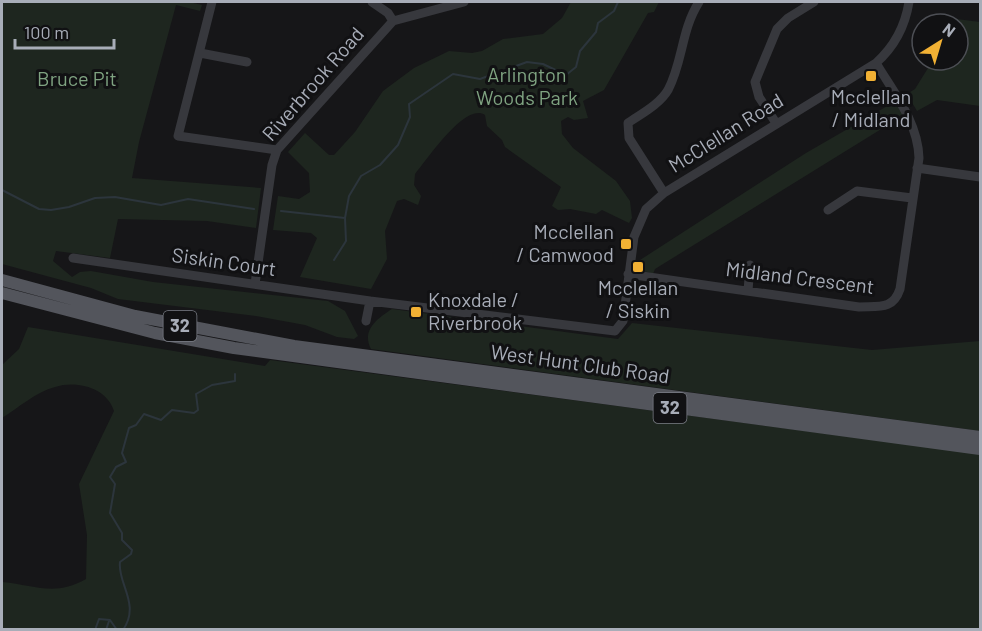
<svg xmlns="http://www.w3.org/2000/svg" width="982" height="631" font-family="Barlow,sans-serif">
  <rect width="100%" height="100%" fill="#161618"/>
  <path fill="#1e261f" d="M2 2H189L202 5 200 11 176 5 139 142 132 178 261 188 256 228 207 221 118 219 110 258 56 251 53 261 72 277 80 272 91 271 153 282 328 301 345 311 358 336 354 339 337 337 305 325 256 316 118 299 91 288 2 264Z
    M571 2H659L654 12 648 13 604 90 583 101 588 118 574 120 568 117 561 121 562 134 573 148 616 181 630 201 632 218 629 223 602 210 596 214 570 209 558 210 552 206 561 187 505 147 502 140 487 126 485 115C465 102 427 160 415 174L414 185 421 196 418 205 404 199 397 201 385 231 387 259 371 289 300 277 317 238 311 233 273 230 278 196 299 199 310 192 309 173 288 152 305 133 329 155H334L355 132 383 91 414 68 449 51 472 53 482 51 503 39 543 34 562 18Z
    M949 18 980 22V106L937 100 917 111 907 94 915 89 933 60H958V24H947Z
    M896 101 904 115 655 269 653 274 640 270V260L806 153Z
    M392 309 618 339 632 323 872 350 980 341V431L371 349C361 330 378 318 392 309Z
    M28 327 265 366 270 360 980 454V629L2 630V582C35 585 55 597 86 579L87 535 79 484 114 411C107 388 77 380 55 387 36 392 18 408 2 418V365L19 349Z"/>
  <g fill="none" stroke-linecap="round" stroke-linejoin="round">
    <path stroke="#2c353c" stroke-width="2" d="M2 190 39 209 51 210 69 207 95 198 115 197 161 205 188 199 254 209
      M281 211 345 218
      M334 260 346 241 345 218 349 196 361 176 380 165 398 145 410 117 409 104 453 74 480 79 527 62 543 64 566 75 576 67 580 51 596 32 598 23 614 11 618 2
      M23 630H27
      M95 630 99 619 110 620 117 630
      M106 630 109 621
      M123 630C141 604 117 583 120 562L131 554 132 550 122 540V533L110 513 115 484 110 477 116 467 126 462 122 453 129 428 136 425 144 414 161 420 172 410 194 413 198 410 196 394 212 385 235 381V374"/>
    <path stroke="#37383d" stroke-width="9" d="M212 2 178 136 277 150
      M372 2 388 13 393 21
      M200 53 247 62
      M776 123 759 97 755 82 777 29 788 18 814 2
      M917 168 980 177
      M664 193 629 138 628 123C641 114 660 104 668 90 683 62 681 30 699 2
      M828 210 857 191 912 198
      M73 258 370 301 615 331 623 321 634 237 646 209 664 193 876 63C895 46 905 27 909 2
      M628 274 859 307C879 306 893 310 900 289L919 158C918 122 894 93 876 63
      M255 284 272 165 277 150 393 21 464 2
      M748 291 750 265
      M366 321 370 301"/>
    <path stroke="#53555c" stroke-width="12" d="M2 280 135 316 294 346 980 437
      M2 293 155 333 234 348 980 449"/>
  </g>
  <g fill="#f2b134" stroke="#111113" stroke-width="2">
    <rect x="865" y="70" width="12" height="12" rx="3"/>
    <rect x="620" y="238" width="12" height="12" rx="3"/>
    <rect x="632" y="261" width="12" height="12" rx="3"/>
    <rect x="410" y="306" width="12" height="12" rx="3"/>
  </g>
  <g text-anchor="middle" stroke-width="6" stroke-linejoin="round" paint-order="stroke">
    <g fill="#111113" stroke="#7b7e86" stroke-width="1.5">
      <rect x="163.5" y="311" width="33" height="30" rx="4.5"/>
      <rect x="653.5" y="393" width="33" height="30" rx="4.5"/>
    </g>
    <g font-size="18" font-weight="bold" fill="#a8adb8">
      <text x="180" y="332">32</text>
      <text x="670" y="414">32</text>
    </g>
    <g font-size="20" fill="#7fa381" stroke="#111113">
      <text x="527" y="82">Arlington<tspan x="527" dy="23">Woods Park</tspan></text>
      <text x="77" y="86">Bruce Pit</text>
    </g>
    <g font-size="20" fill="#a8adb8" stroke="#111113">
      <text transform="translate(313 84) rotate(-49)" y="7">Riverbrook Road</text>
      <text transform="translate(726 133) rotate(-32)" y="7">McClellan Road</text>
      <text transform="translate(224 262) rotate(8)" y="7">Siskin Court</text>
      <text transform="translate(800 278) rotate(7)" y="7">Midland Crescent</text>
      <text transform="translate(580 364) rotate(8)" y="7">West Hunt Club Road</text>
    </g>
    <g font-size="20" fill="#a8adb8" stroke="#111113">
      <text x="871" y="104">Mcclellan<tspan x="871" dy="23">/ Midland</tspan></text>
      <text x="614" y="239" text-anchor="end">Mcclellan<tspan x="614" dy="23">/ Camwood</tspan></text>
      <text x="638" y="295">Mcclellan<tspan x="638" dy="23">/ Siskin</tspan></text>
      <text x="428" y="307" text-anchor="start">Knoxdale /<tspan x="428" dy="23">Riverbrook</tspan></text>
    </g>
  </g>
  <rect width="982" height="631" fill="none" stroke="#a8adb8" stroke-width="6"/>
  <g transform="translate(940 42) rotate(37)"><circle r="28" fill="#111113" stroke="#4d4f55" stroke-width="1.5"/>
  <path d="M0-4.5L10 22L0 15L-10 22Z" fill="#f2b134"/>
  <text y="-9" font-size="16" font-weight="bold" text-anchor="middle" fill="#a8adb8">N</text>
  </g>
  <path d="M15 39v9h99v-9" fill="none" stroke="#a8adb8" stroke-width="3"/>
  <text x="24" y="39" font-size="18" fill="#a8adb8" stroke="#111113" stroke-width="4.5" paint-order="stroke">100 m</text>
</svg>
